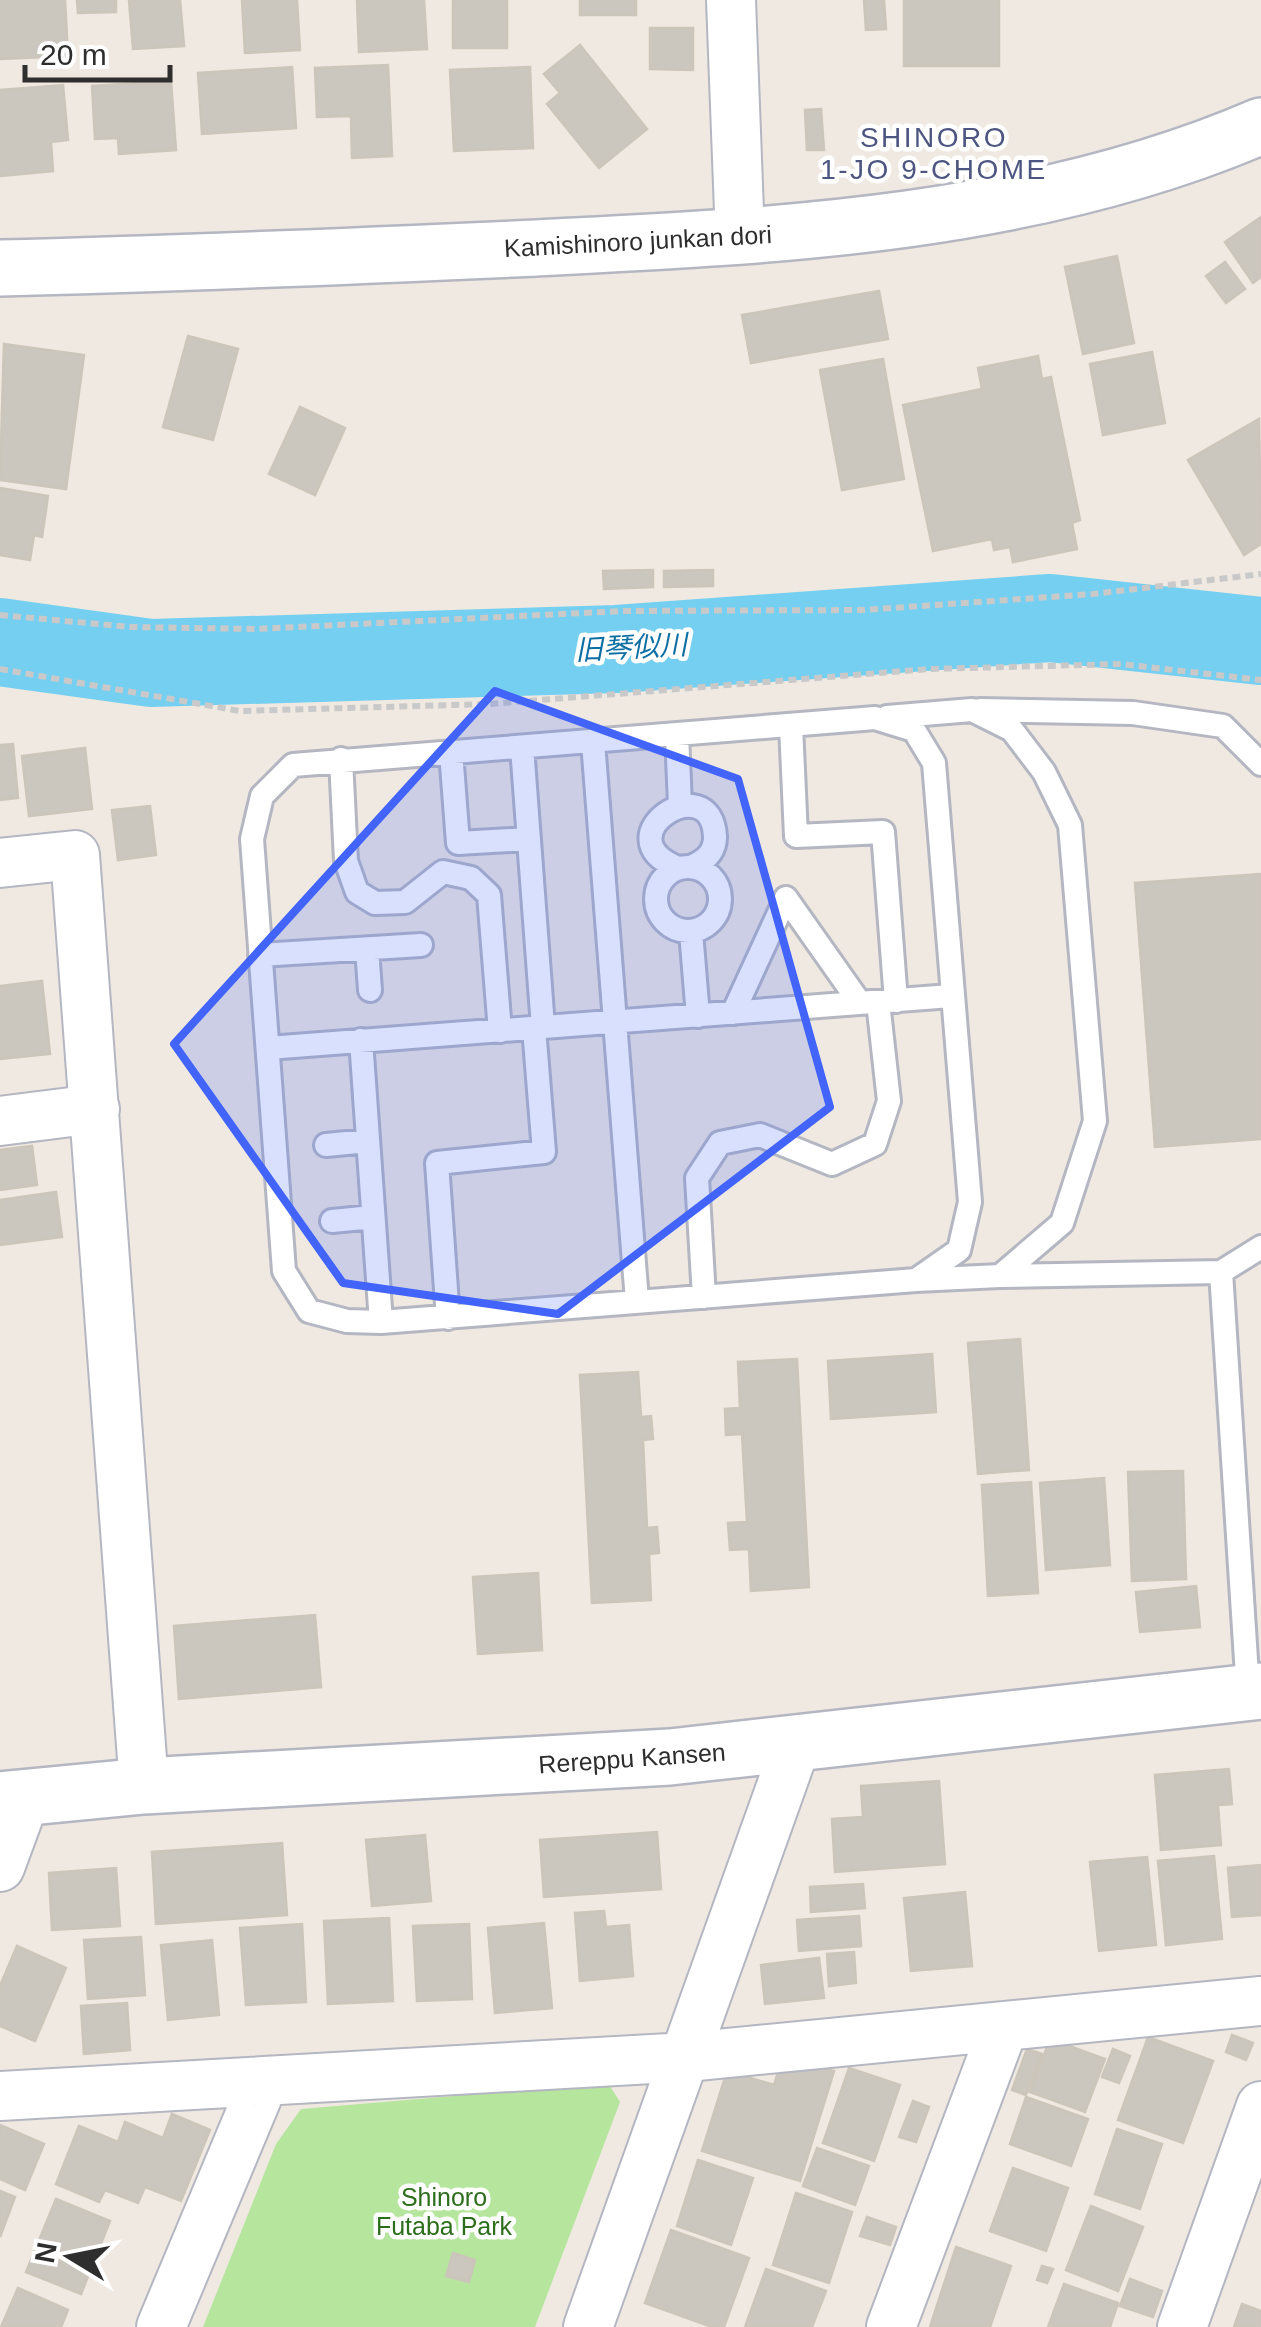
<svg xmlns="http://www.w3.org/2000/svg" width="1261" height="2327" font-family="Helvetica,'Noto Sans JP',sans-serif">
  <rect width="100%" height="100%" fill="#efe9e1"/>
  <path fill="#b6e59e" d="M608 2083 620 2102 535 2327H203L276 2144 301 2109Z"/>
  <g fill="none" stroke-linecap="round" stroke-linejoin="round">
    <path stroke="#75cff0" stroke-width="88" d="M0 642 151 663 617 649 1050 618 1261 641"/>
  </g>
  <path fill="#cbc7bf" stroke="#cbc5ba" stroke-width="2.5" d="M0 0H65L68 56 0 59Z
    M77 0H116V12L78 13Z
    M129 0H180L184 46 133 49Z
    M242 0H297L300 50 245 53Z
    M357 0H424L427 49 359 52Z
    M453 0H507V48H453Z
    M580 0H636V15H580Z
    M864 0H884L886 29 866 30Z
    M904 0H999V66H904Z
    M650 28H693V70L650 69Z
    M580 45 647 129 599 168 547 104 560 93 544 74Z
    M388 65 392 156 352 158 351 116 317 117 315 68Z
    M292 67 296 128 202 134 198 73Z
    M530 67 533 148 454 151 450 70Z
    M171 81 176 150 119 154 118 138 95 139 92 86Z
    M63 85 68 140 51 142 53 171 0 176V90Z
    M821 109 824 150H807L805 110Z
    M1261 217V277L1253 283 1225 242Z
    M1117 256 1134 343 1083 354 1065 267Z
    M1225 262 1245 289 1226 303 1206 276Z
    M879 291 888 339 751 363 742 315Z
    M188 336 238 349 213 440 163 427Z
    M4 344 84 355 66 489 0 480Z
    M1152 352 1165 423 1103 435 1090 364Z
    M1038 356 1042 379 1051 377 1080 520 1072 523 1077 549 1013 562 1010 547 994 550 992 539 933 551 903 405 982 389 978 368Z
    M883 359 904 479 842 490 820 370Z
    M300 407 345 428 315 495 269 474Z
    M1259 419 1261 544 1244 555 1188 460Z
    M0 488 48 496 42 537 34 535 30 560 0 555Z
    M653 570V587L604 589 603 571Z
    M713 570V586L664 587V571Z
    M13 744 18 798 0 800V745Z
    M85 748 92 809 29 816 22 756Z
    M150 806 156 855 118 860 112 810Z
    M1261 874V1139L1155 1147 1135 883Z
    M42 981 50 1054 0 1059V986Z
    M32 1146 37 1185 0 1190V1150Z
    M56 1192 62 1237 0 1245V1200Z
    M1020 1339 1029 1470 978 1474 968 1343Z
    M932 1354 936 1412 831 1419 828 1361Z
    M797 1359 809 1587 751 1591 749 1549 730 1550 728 1523 747 1522 742 1434 726 1435 725 1409 740 1408 738 1362Z
    M638 1372 641 1417 651 1416 653 1439 643 1440 647 1528 657 1527 659 1553 649 1554 651 1600 592 1603 580 1375Z
    M1183 1471 1186 1579 1132 1581 1128 1472Z
    M1104 1478 1110 1565 1046 1570 1040 1483Z
    M1031 1482 1038 1593 988 1596 982 1485Z
    M538 1573 542 1650 478 1654 473 1577Z
    M1196 1586 1200 1627 1140 1632 1136 1592Z
    M315 1615 321 1687 179 1699 174 1626Z
    M1229 1769 1232 1804 1218 1805 1221 1845 1161 1850 1155 1775Z
    M939 1781 945 1864 835 1872 832 1819 863 1817 861 1786Z
    M657 1832 661 1889 544 1897 540 1840Z
    M425 1835 431 1901 372 1906 366 1840Z
    M282 1843 287 1915 156 1924 152 1852Z
    M1214 1856 1222 1939 1166 1945 1158 1861Z
    M1147 1857 1156 1945 1099 1951 1090 1862Z
    M1261 1865V1915L1232 1917 1228 1868Z
    M116 1868 120 1926 52 1930 49 1873Z
    M863 1884 865 1908 811 1912 810 1887Z
    M965 1892 972 1966 911 1971 904 1898Z
    M604 1911 606 1927 629 1925 633 1976 580 1981 575 1913Z
    M859 1916 861 1946 799 1951 797 1920Z
    M389 1918 393 2001 328 2004 324 1921Z
    M544 1923 552 2008 495 2013 488 1928Z
    M302 1924 306 2002 246 2005 240 1928Z
    M469 1924 472 1999 417 2001 413 1926Z
    M141 1937 145 1995 88 1999 84 1940Z
    M212 1940 219 2015 168 2020 161 1945Z
    M17 1946 66 1968 35 2041 0 2026V1986Z
    M854 1952 856 1983 829 1986 827 1954Z
    M819 1958 824 1998 765 2004 761 1965Z
    M127 2003 130 2050 84 2054 81 2006Z
    M1232 2035 1253 2043 1246 2060 1226 2052Z
    M1148 2037 1213 2061 1183 2143 1118 2120Z
    M1050 2039 1105 2059 1085 2112 1030 2092Z
    M1027 2049 1042 2054 1026 2095 1012 2090Z
    M1113 2049 1130 2056 1119 2083 1102 2077Z
    M783 2056 834 2071 800 2181 702 2151 727 2071 774 2085Z
    M849 2068 900 2085 874 2161 823 2143Z
    M1026 2097 1088 2119 1071 2166 1010 2144Z
    M913 2101 929 2107 916 2142 899 2137Z
    M172 2114 210 2130 181 2201 145 2187 138 2203 105 2190 99 2202 56 2184 79 2126 118 2142 125 2122 163 2138Z
    M0 2125 44 2144 25 2190 0 2179Z
    M1117 2129 1162 2144 1140 2209 1095 2194Z
    M817 2148 869 2166 855 2205 803 2186Z
    M698 2160 753 2178 731 2245 677 2226Z
    M1013 2168 1068 2188 1046 2251 990 2231Z
    M0 2191 15 2197 0 2237Z
    M796 2193 852 2212 829 2283 773 2265Z
    M56 2199 110 2221 81 2294 26 2272Z
    M1091 2206 1143 2227 1118 2291 1066 2270Z
    M867 2217 896 2227 890 2245 860 2236Z
    M671 2230 749 2258 724 2327H712L645 2303Z
    M956 2247 1011 2266 990 2327H930Z
    M453 2253 475 2260 469 2282 446 2276Z
    M1042 2266 1053 2269 1047 2283 1037 2280Z
    M766 2269 826 2291 812 2327H745Z
    M1130 2279 1162 2291 1153 2317 1120 2306Z
    M1064 2284 1118 2303 1110 2327H1048Z
    M18 2288 68 2310 61 2327H1Z
    M1242 2304 1261 2311V2327H1234Z"/>
  <g fill="none" stroke-linecap="round" stroke-linejoin="round">
    <defs>
      <path id="service" d="M980 710 1133 713 1223 726 1261 764
        M887 717 972 710 1012 730 1044 772 1070 825 1095 1121 1062 1223 1000 1276 916 1280
        M875 718 914 730 934 763 970 1202 959 1250 916 1280 381 1322 347 1321 309 1311 284 1271 252 839 262 796 293 765Z
        M791 726 796 836 883 832 896 1001
        M677 734 680 805
        M593 742 637 1301
        M522 747 543 1027
        M451 752 458 843 529 839
        M341 759 346 861 357 892 375 903 405 902 443 872 471 878 489 895 500 1031
        M656 899a32 32 0 1 1 64 0a32 32 0 1 1-64 0Z
        M678 868C600 836 712 765 715 837 715 852 706 860 693 866
        M691 932 698 1016
        M367 949 370 990
        M260 955 421 945
        M733 1013 786 898 860 1003
        M361 1040 381 1322
        M268 1048 951 996
        M326 1145 368 1141
        M332 1221 373 1217
        M1221 1272 1248 1691
        M1000 1276 1221 1272 1261 1247
        M704 1297 697 1178 720 1143 760 1135 832 1164 875 1144 889 1101 878 1002
        M448 1318 437 1163 544 1152 534 1028"/>
      <path id="minor" d="M731 0 740 238
        M0 863 75 855 144 1786
        M0 1121 95 1109
        M0 1867 25 1799
        M0 2096 687 2057 1261 2001
        M161 2327 264 2081
        M588 2327 796 1745
        M891 2327 1004 2026
        M1182 2327 1261 2106"/>
      <path id="tertiary" d="M0 1800 144 1786 670 1757 1261 1691"/>
      <path id="secondary" d="M0 268C179 264 357 256 536 248 780 236 1034 224 1261 126"/>
    </defs>
    <use href="#service" stroke="#b4b7c1" stroke-width="28"/>
    <use href="#minor" stroke="#b4b7c1" stroke-width="52"/>
    <use href="#tertiary" stroke="#b4b7c1" stroke-width="60"/>
    <use href="#secondary" stroke="#b4b7c1" stroke-width="60"/>
    <path stroke="#c9c9c9" stroke-width="6" stroke-dasharray="8 5" stroke-linecap="butt" d="M0 615 131 627 256 629 623 611 863 610 1093 594 1261 574
      M0 669 240 711 490 704 929 669 1121 664 1261 680"/>
    <use href="#service" stroke="#fff" stroke-width="22"/>
    <use href="#minor" stroke="#fff" stroke-width="48"/>
    <use href="#tertiary" stroke="#fff" stroke-width="55"/>
    <use href="#secondary" stroke="#fff" stroke-width="55"/>
  </g>
  <path fill="#4264fb" fill-opacity="0.2" stroke="#4264fb" stroke-width="8" stroke-linejoin="round" d="M495 691 738 779 830 1107 558 1314 343 1283 174 1044Z"/>
  <g text-anchor="middle" stroke-width="9" stroke-linejoin="round" paint-order="stroke">
    <g font-size="25" fill="#2e2e2e" stroke="#fff">
      <text transform="translate(638 241) rotate(-3)" y="9">Kamishinoro junkan dori</text>
      <text transform="translate(632 1758) rotate(-4)" y="9">Rereppu Kansen</text>
    </g>
    <g font-size="25" fill="#2c6e1b" stroke="#fff">
      <text x="444" y="2206">Shinoro<tspan x="444" dy="29">Futaba Park</tspan></text>
    </g>
    <g font-size="28" letter-spacing="2.5" fill="#4d5680" stroke="#fff">
      <text x="934" y="147">SHINORO<tspan x="934" dy="32">1-JO 9-CHOME</tspan></text>
    </g>
    <g font-size="28" font-style="italic" fill="#0d6fa3" stroke="#fff">
      <text transform="translate(631 647) rotate(-3)" y="10">旧琴似川</text>
    </g>
  </g>
  <g transform="translate(70 2257) rotate(280)" stroke="#ffffff" stroke-width="8" paint-order="stroke">
  <path d="M0-8L18 38L0 25L-18 38Z" fill="#2e2e2e"/>
  <text y="-15" font-size="28" font-weight="bold" text-anchor="middle" fill="#2e2e2e">N</text>
  </g>
  <path d="M25 65v15h145v-15" fill="none" stroke="#2e2e2e" stroke-width="5"/>
  <text x="40" y="65" font-size="30" fill="#2e2e2e" stroke="#ffffff" stroke-width="8" paint-order="stroke">20 m</text>
</svg>
